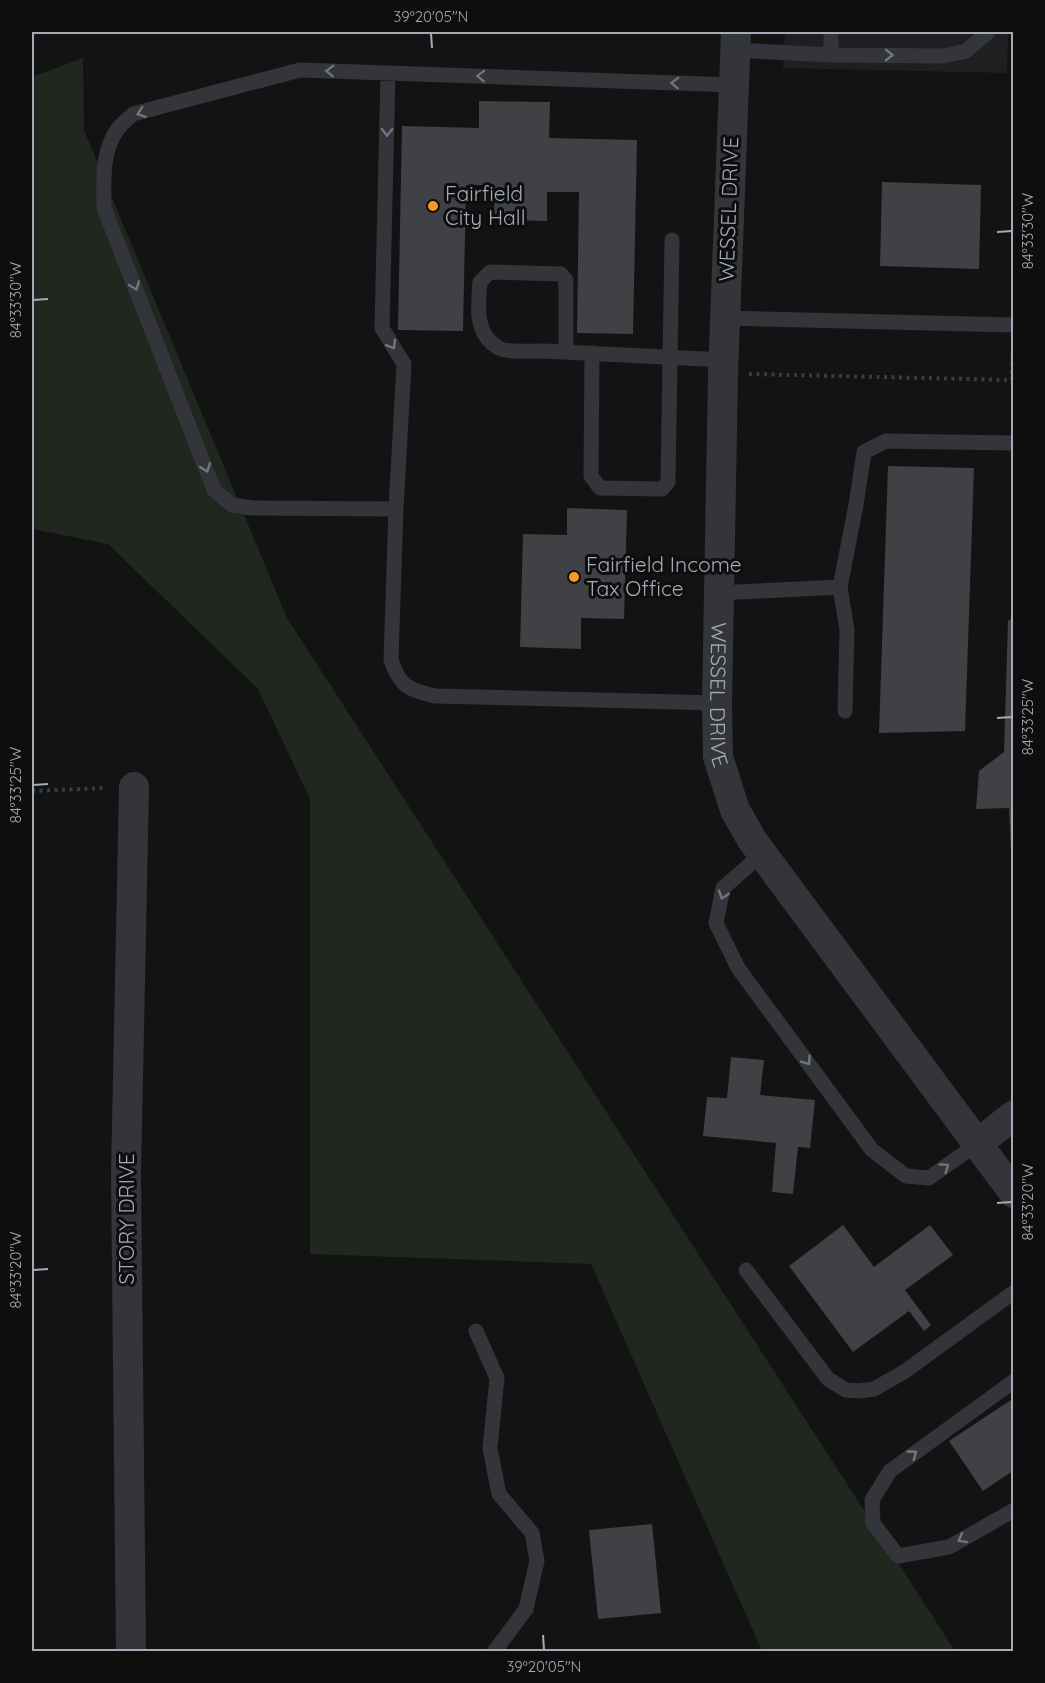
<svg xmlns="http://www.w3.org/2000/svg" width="1045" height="1683" font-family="Quicksand,sans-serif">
  <rect width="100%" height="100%" fill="#131314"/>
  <path fill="#1f1f22" d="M785 32H1008L1007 73 783 68Z"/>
  <path fill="#1f271f" d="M83 58 84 130 287 618 955 1651H762L591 1264 310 1254V799L258 689 108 544 32 529V77Z"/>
  <path fill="#3f4145" d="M479 101 550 102 549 138 637 140 633 334 577 333 579 192H547V221L494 220 495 185H466L463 331 398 330 402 126 479 128Z
    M882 182 981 185 979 269 880 266Z
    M888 466 974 468 965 731 879 733Z
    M567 508 627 510 624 619 581 618V649L520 647 523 534 567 535Z
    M1014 617V851H1011L1009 808 976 809 979 771 1004 752 1008 621Z
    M731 1057 764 1060 760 1095 815 1100 810 1148 798 1147 793 1194 772 1192 776 1143 703 1136 707 1097 727 1098Z
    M843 1225 874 1267 930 1225 953 1255 905 1290 931 1325 924 1331 909 1311 853 1352 789 1266Z
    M1014 1398V1470L983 1491 949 1441Z
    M652 1524 661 1613 598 1619 589 1530Z"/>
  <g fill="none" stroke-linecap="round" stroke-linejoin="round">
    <path stroke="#393c41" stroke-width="4" stroke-dasharray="3 4.5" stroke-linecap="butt" d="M749 374 1012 380 1013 344
      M32 791 106 788"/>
    <path stroke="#33353a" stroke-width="15" d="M735 50 831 55V32
      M831 55 944 56 966 51 988 32
      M388 73 382 328 404 364 396 509 391 660C400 687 408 689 435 696L717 703
      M725 318 1014 325
      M566 352V280L561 274 490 272 480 282C478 305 474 335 499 348 507 353 534 351 544 351 604 354 664 357 724 360
      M592 353 591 476 600 488 662 489 668 482 672 240
      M396 509 252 508 232 505 214 490 104 208C104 182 101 153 117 130 121 124 128 119 133 114L300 70 734 85
      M840 587 847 630 845 711
      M719 593 840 587 856 505 864 452 886 441 1014 443
      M762 854 723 888 716 923 738 968 872 1150 906 1176 929 1178 977 1144
      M746 1270 828 1379 846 1390 859 1391 874 1389 904 1372 1014 1292
      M476 1331 497 1378 490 1448 499 1494 532 1533 537 1561 526 1609 494 1652
      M1014 1381 890 1471 872 1500 873 1523 898 1556 949 1547 1014 1510"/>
    <g stroke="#33353a" stroke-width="30">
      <path id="s1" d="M736 32 723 374 717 703 718 757 735 810 752 840 1014 1193"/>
      <path d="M977 1144 1014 1115"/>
      <path d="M131 1652 126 1174 134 787"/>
    </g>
  </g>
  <defs><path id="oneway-chevron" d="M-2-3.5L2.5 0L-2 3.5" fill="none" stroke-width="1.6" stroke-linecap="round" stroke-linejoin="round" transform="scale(1.5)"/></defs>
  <g stroke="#71767e">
    <use href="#oneway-chevron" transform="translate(889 55) rotate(1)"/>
    <use href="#oneway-chevron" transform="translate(330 71) rotate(-178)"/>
    <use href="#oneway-chevron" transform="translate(481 76) rotate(-178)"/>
    <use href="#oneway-chevron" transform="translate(675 83) rotate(-178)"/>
    <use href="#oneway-chevron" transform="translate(141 113) rotate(161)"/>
    <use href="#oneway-chevron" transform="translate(387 132) rotate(91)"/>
    <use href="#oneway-chevron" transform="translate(135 286) rotate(69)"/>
    <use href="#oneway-chevron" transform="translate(392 345) rotate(59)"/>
    <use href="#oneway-chevron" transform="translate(206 468) rotate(69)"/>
    <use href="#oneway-chevron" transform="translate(723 895) rotate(108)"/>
    <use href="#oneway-chevron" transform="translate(807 1061) rotate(54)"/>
    <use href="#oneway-chevron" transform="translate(945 1167) rotate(-35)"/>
    <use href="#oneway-chevron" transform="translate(913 1454) rotate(-36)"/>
    <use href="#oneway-chevron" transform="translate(962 1539) rotate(151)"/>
  </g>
  <path fill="none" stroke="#a3abb6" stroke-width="2" d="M431 33 432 48M997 232 1012 231M33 300 48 299M997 718 1012 717M33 785 48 784M997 1203 1012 1202M33 1270 48 1269M543 1635 544 1650"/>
  <g fill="#fb9624" stroke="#0e0e0f" stroke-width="2">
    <circle cx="433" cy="206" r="6"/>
    <circle cx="574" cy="577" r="6"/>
  </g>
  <g text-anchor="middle" stroke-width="6" stroke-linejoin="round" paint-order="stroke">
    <g font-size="21" fill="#a3abb6" stroke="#0e0e0f" text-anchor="start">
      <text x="445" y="201">Fairfield<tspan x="445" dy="24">City Hall</tspan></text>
      <text x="586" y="572">Fairfield Income<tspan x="586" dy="24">Tax Office</tspan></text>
    </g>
    <g font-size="21" fill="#a3abb6" stroke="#0e0e0f">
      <text transform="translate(729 209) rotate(-88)" y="7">WESSEL DRIVE</text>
      <text dy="7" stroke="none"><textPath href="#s1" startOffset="663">WESSEL DRIVE</textPath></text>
      <text transform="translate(127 1219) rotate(-90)" y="7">STORY DRIVE</text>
    </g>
  </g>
  <rect width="1045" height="1683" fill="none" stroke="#0e0e0f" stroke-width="66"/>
  <rect x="33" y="33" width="979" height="1617" fill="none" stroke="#a3abb6" stroke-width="2"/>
  <g font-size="15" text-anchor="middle" fill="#a3abb6">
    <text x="431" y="22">39°20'05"N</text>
    <text transform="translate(1028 231) rotate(-90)" y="5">84°33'30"W</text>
    <text transform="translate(16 300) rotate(-90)" y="5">84°33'30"W</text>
    <text transform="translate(1028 717) rotate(-90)" y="5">84°33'25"W</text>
    <text transform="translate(16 785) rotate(-90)" y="5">84°33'25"W</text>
    <text transform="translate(1028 1202) rotate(-90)" y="5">84°33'20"W</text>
    <text transform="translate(16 1270) rotate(-90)" y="5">84°33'20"W</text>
    <text x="544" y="1672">39°20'05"N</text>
  </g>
</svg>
